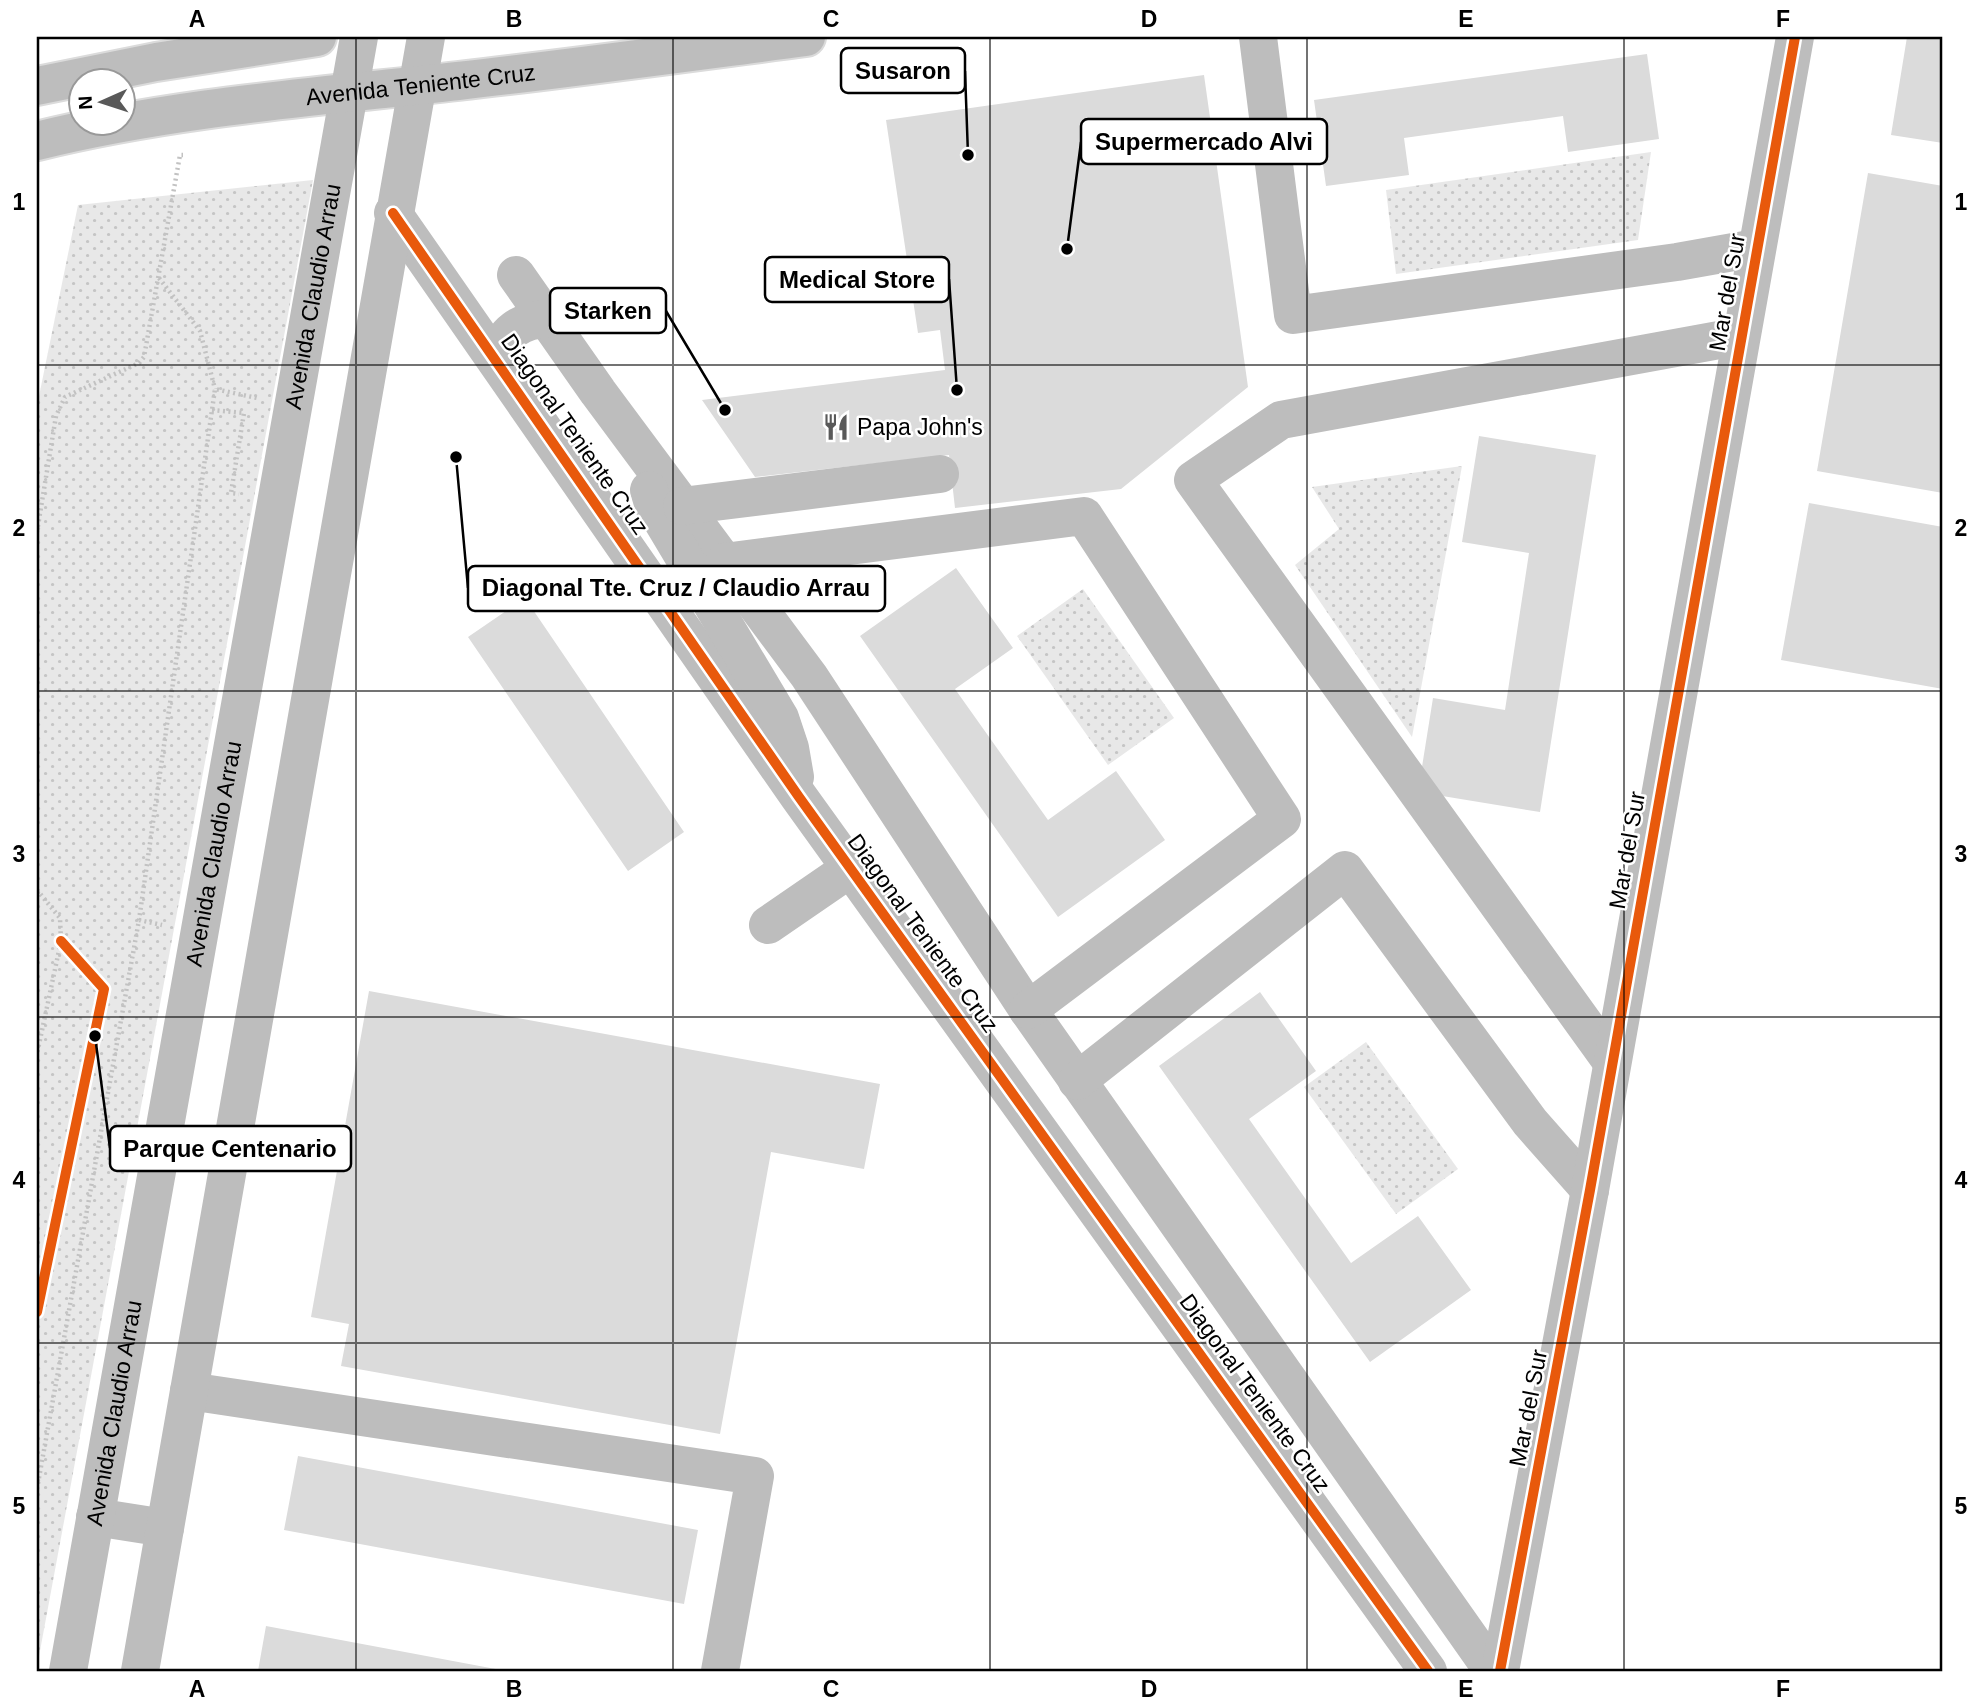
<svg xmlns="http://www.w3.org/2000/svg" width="1980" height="1708" font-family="Arial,sans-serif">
  <defs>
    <pattern id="green-dots" width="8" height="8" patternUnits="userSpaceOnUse" patternTransform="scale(1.75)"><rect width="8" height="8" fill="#e8e8e8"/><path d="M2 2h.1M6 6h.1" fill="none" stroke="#c5c5c5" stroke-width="1.8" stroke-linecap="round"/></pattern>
  </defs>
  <rect width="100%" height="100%" fill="#fff"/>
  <path fill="url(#green-dots)" d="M1651 152 1638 240 1396 274 1386 190Z
    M313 180 37 1667V406L78 205Z
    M1462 466 1412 737 1295 565 1339 529 1312 487Z
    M1083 589 1174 718 1108 765 1017 636Z
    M1366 1042 1458 1169 1396 1214 1304 1087Z"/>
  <path fill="#dbdbdb" d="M1907 37H1943V143L1891 135Z
    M1647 54 1659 139 1568 152 1563 116 1404 138 1409 175 1326 186 1314 100Z
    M1204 75 1248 387 1121 489 955 508 949 455 755 477 702 400 945 370 940 330 918 333 886 120Z
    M1868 173 1943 186V493L1817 471Z
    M1479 436 1596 455 1540 812 1418 792 1433 698 1505 710 1529 553 1462 542Z
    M1809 503 1943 527V689L1781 660Z
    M956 568 1013 648 955 689 1048 820 1116 771 1165 840 1058 917 860 636Z
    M525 598 684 832 628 871 468 637Z
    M369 991 880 1084 864 1169 771 1152 720 1434 341 1366 349 1324 311 1317Z
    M1260 992 1316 1071 1249 1119 1351 1263 1418 1216 1471 1290 1370 1362 1159 1066Z
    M298 1456 698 1530 684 1604 284 1530Z
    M266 1626 501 1670 500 1671H258Z"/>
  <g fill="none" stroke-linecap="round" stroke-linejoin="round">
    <defs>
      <g id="major">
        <path d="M37 86 156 62 317 37"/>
        <path id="s2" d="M37 141C175 107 316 97 458 81 574 68 690 52 806 37"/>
      </g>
    </defs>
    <use href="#major" stroke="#dbdbdb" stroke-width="42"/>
    <path stroke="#c2c2c2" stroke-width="4.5" stroke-dasharray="2 3.5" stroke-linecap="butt" d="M159 278 200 331 215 389
      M212 410 244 413 231 493 239 494
      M37 532 56 416 65 397 139 363 144 357 180 155H183
      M37 890 60 918 61 941 37 1054
      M139 920 162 925
      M37 1489 139 920 215 389 257 398"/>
    <g stroke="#bdbdbd" stroke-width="38">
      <path d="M1258 37 1293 315 1677 262 1756 248"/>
      <path d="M393 213 799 797 1428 1671"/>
      <path d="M516 275 598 392 809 676 1028 1010 1493 1671"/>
      <path d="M497 358C503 332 521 320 547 319"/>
      <path d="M649 490 654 507 780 718 790 748 795 777"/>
      <path d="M682 506 940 474"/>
      <path d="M724 562 1084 516 1282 819 1028 1010"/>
      <path d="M768 925 851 868"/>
      <path d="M1611 1061 1193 480 1281 420 1741 336"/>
      <path d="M1077 1081 1345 870 1530 1122 1590 1190"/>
      <path d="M189 1391 755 1476 720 1671"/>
      <path d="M95 1517 165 1528"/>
      <path id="s1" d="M68 1671 359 37"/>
      <path d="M140 1671 426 37"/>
      <path d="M1500 1671 1590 1190 1795 37"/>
    </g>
    <use href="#major" stroke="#bdbdbd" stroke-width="38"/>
    <defs>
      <path id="cycleway" d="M393 213 799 797 1428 1671
        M37 1312 104 989 61 941
        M1500 1671 1590 1190 1795 37"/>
    </defs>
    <use href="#cycleway" stroke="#fff" stroke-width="15"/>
    <use href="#cycleway" stroke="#e8590c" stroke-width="10"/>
  </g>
  <path fill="none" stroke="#000" stroke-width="2" stroke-opacity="0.55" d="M356 37V1671M673 37V1671M990 37V1671M1307 37V1671M1624 37V1671M37 365H1943M37 691H1943M37 1017H1943M37 1343H1943"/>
  <defs>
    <symbol id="restaurant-bare" viewBox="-9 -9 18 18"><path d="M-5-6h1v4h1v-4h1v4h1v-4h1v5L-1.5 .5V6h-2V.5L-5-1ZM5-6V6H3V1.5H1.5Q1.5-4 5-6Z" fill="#595959" stroke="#fff" stroke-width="2.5" paint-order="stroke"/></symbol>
  </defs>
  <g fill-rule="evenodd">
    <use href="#restaurant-bare" x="817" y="408" width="38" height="38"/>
  </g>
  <g text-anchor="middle" stroke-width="5" stroke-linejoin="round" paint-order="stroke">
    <g font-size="23" fill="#000" stroke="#fff">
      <text dy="8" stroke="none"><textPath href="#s2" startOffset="388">Avenida Teniente Cruz</textPath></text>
      <text transform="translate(1727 292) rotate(-80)" y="8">Mar del Sur</text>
      <text dy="8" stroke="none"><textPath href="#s1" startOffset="1396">Avenida Claudio Arrau</textPath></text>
      <text transform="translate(575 434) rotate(55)" y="8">Diagonal Teniente Cruz</text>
      <text transform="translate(1627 850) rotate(-80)" y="8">Mar del Sur</text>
      <text dy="8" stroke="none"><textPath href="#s1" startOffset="830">Avenida Claudio Arrau</textPath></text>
      <text transform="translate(923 933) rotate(54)" y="8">Diagonal Teniente Cruz</text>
      <text transform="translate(1255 1393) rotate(54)" y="8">Diagonal Teniente Cruz</text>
      <text transform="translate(1528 1408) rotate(-79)" y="8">Mar del Sur</text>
      <text dy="8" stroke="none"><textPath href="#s1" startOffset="262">Avenida Claudio Arrau</textPath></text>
    </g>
    <g font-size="23" fill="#000" stroke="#fff" text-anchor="start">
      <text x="857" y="435">Papa John's</text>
    </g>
  </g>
  <path fill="none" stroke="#000" stroke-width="2.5" d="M968 155L965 71M1067 249L1081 142M957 390L949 279M725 410L666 311M456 457L468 588M95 1036L110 1148"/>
  <g fill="#000" stroke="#fff" stroke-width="2.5">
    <circle cx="968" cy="155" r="7"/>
    <circle cx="1067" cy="249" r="7"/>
    <circle cx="957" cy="390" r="7"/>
    <circle cx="725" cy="410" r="7"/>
    <circle cx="456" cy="457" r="7"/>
    <circle cx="95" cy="1036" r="7"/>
  </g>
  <g fill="#fff" stroke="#000" stroke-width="2.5">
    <rect x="841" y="48" width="124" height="45" rx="7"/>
    <rect x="1081" y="119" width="246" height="45" rx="7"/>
    <rect x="765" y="257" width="184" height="45" rx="7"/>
    <rect x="550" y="288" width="116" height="45" rx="7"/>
    <rect x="468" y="566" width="417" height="45" rx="7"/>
    <rect x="110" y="1126" width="241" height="45" rx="7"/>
  </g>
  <g font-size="24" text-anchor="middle" font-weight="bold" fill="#000">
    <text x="903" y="79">Susaron</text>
    <text x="1204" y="150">Supermercado Alvi</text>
    <text x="857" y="288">Medical Store</text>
    <text x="608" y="319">Starken</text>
    <text x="676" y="596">Diagonal Tte. Cruz / Claudio Arrau</text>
    <text x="230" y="1157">Parque Centenario</text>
  </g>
  <rect width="1980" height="1708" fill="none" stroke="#ffffff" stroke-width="77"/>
  <g transform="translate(102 102) rotate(267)"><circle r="33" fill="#ffffff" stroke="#999999" stroke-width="2"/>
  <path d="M0-5L12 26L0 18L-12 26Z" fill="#595959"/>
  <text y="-10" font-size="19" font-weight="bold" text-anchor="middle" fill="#000000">N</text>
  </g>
  <rect x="38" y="38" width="1903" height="1632" fill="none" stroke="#000" stroke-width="2.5"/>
  <g font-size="23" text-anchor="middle" font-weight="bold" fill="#000">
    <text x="197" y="27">A</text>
    <text x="514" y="27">B</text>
    <text x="831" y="27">C</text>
    <text x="1149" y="27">D</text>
    <text x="1466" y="27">E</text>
    <text x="1783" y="27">F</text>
    <text x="19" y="210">1</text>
    <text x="1961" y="210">1</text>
    <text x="19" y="536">2</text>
    <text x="1961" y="536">2</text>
    <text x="19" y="862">3</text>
    <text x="1961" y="862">3</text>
    <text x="19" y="1188">4</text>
    <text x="1961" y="1188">4</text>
    <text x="19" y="1514">5</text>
    <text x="1961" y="1514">5</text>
    <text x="197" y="1697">A</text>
    <text x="514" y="1697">B</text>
    <text x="831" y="1697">C</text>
    <text x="1149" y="1697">D</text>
    <text x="1466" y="1697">E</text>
    <text x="1783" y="1697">F</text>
  </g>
</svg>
